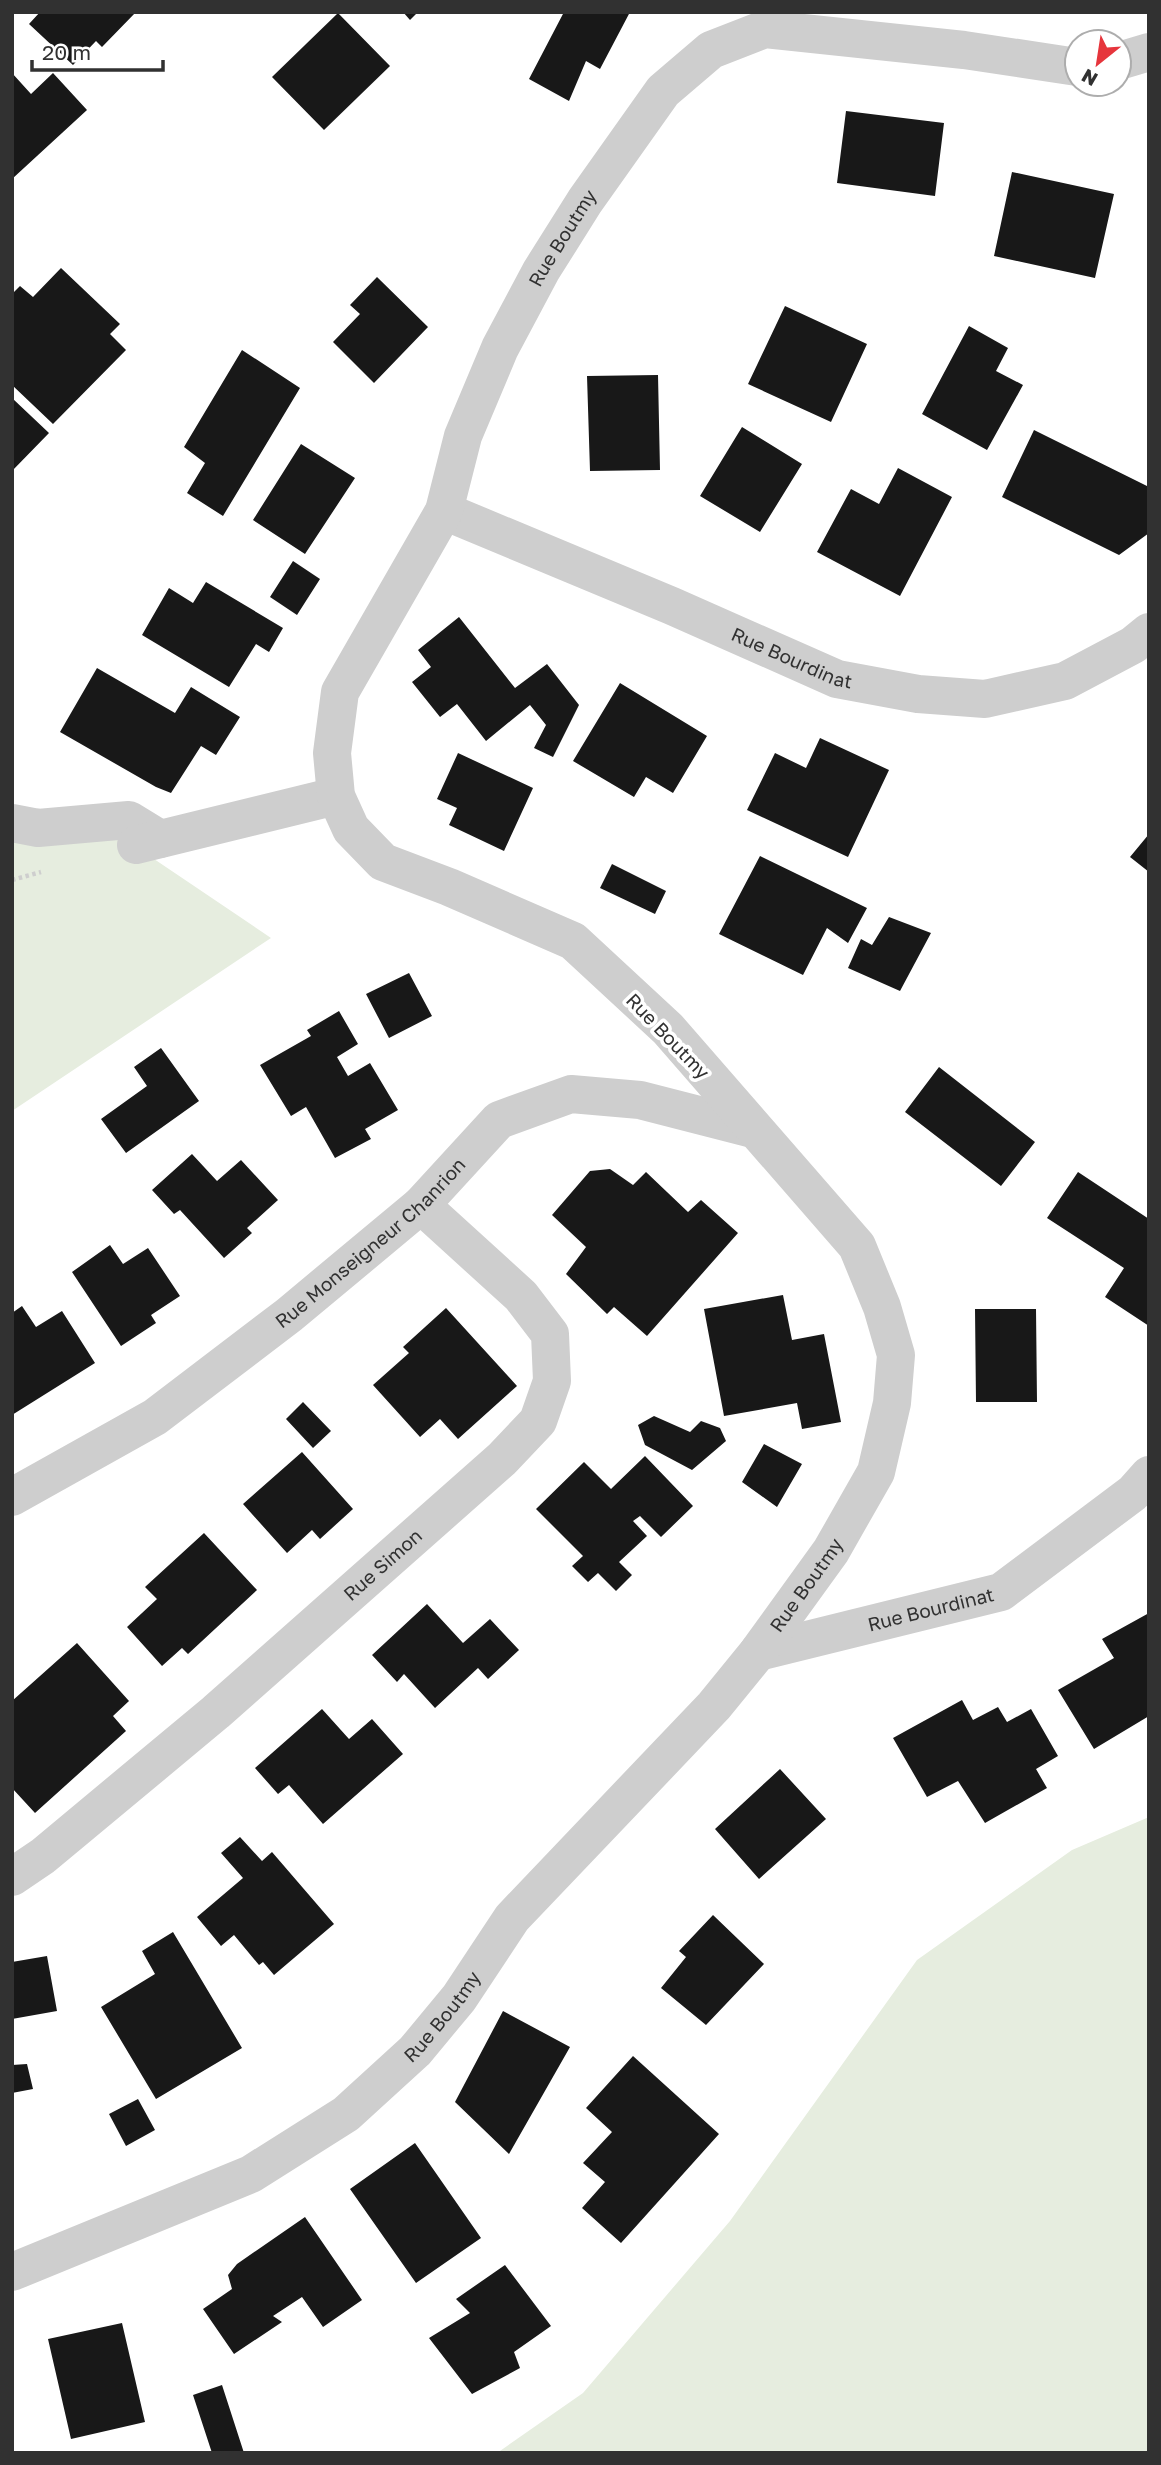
<svg xmlns="http://www.w3.org/2000/svg" width="1161" height="2465" font-family="'Golos Text',sans-serif">
  <rect width="100%" height="100%" fill="#fff"/>
  <path fill="#e6eddf" d="M114 832 271 938 12 1111V834Z
    M1149 1817V2453H497L583 2393 730 2221 917 1960 1072 1850Z"/>
  <path fill="#181818" d="M40 12H136L102 47 96 41 73 65 29 24Z
    M403 12H418L410 20Z
    M564 12H630L600 69 586 61 569 101 529 79Z
    M338 13 390 66 324 130 272 77Z
    M12 73 31 94 53 73 87 110 12 179Z
    M846 111 944 123 935 196 837 183Z
    M1012 172 1114 194 1095 278 994 256Z
    M61 268 120 324 110 334 126 350 53 424 12 385V294L20 286 33 297Z
    M377 277 428 327 374 383 333 342 360 314 350 305Z
    M785 306 867 344 831 422 748 384Z
    M969 326 1008 348 996 371 1023 385 987 450 922 414Z
    M242 350 300 388 223 516 187 493 205 463 184 447Z
    M658 375 660 470 590 471 587 376Z
    M12 398 49 433 12 471Z
    M742 427 802 464 760 532 700 496Z
    M1034 430 1149 487V533L1119 555 1002 497Z
    M301 444 355 478 305 554 253 520Z
    M898 468 952 497 900 596 817 552 851 489 879 504Z
    M293 561 320 579 297 615 270 597Z
    M206 582 283 628 269 652 256 644 229 687 142 635 169 588 193 603Z
    M459 617 515 688 547 664 579 705 553 757 534 748 546 725 530 705 486 741 457 704 440 717 412 682 431 667 418 650Z
    M97 668 175 713 191 687 240 717 216 755 201 746 171 793 156 787 60 732Z
    M620 683 707 736 673 793 646 777 634 797 573 761Z
    M820 738 889 770 848 857 747 810 775 753 806 768Z
    M458 753 533 788 504 851 449 825 457 808 437 799Z
    M1149 834V872L1130 857Z
    M760 856 867 908 848 943 827 928 803 975 719 934Z
    M612 864 666 891 655 914 600 888Z
    M889 917 931 933 900 991 848 968 861 939 872 945Z
    M409 973 432 1016 389 1038 366 994Z
    M339 1011 358 1044 337 1057 348 1076 370 1063 398 1110 365 1129 371 1139 335 1158 306 1107 291 1116 260 1065 311 1036 307 1030Z
    M161 1048 199 1101 126 1153 101 1119 147 1086 134 1067Z
    M939 1067 1035 1142 1001 1186 905 1112Z
    M192 1154 217 1181 241 1160 278 1200 247 1228 252 1233 224 1258 180 1210 174 1214 152 1190Z
    M610 1169 633 1185 646 1172 688 1212 701 1200 738 1233 647 1336 614 1307 607 1314 566 1274 586 1247 552 1215 590 1171Z
    M1078 1172 1149 1219V1326L1105 1297 1124 1268 1047 1218Z
    M110 1245 123 1264 148 1248 180 1296 151 1315 156 1323 121 1346 72 1272Z
    M783 1295 792 1340 824 1334 841 1422 802 1429 797 1403 724 1416 704 1309Z
    M22 1306 36 1327 62 1311 95 1363 12 1415V1313Z
    M446 1308 517 1386 458 1439 440 1419 420 1437 373 1385 409 1353 403 1347Z
    M975 1309H1036L1037 1402H976Z
    M303 1402 331 1431 313 1448 286 1419Z
    M654 1416 690 1432 701 1421 720 1428 726 1441 692 1470 645 1445 638 1425Z
    M764 1444 802 1464 777 1507 742 1482Z
    M302 1452 353 1509 320 1539 312 1530 287 1553 243 1504Z
    M645 1456 693 1506 661 1537 640 1516 633 1521 647 1536 619 1562 632 1575 616 1591 598 1573 588 1582 572 1566 583 1556 536 1509 584 1462 611 1489Z
    M204 1533 257 1590 188 1654 182 1648 162 1666 127 1627 157 1599 145 1587Z
    M427 1604 463 1643 490 1619 519 1650 488 1679 478 1668 435 1708 404 1674 397 1682 372 1655Z
    M1149 1613V1716L1094 1749 1058 1690 1114 1658 1102 1639Z
    M77 1643 129 1701 113 1716 126 1731 35 1813 12 1788V1701Z
    M962 1700 973 1720 998 1707 1007 1722 1031 1709 1058 1756 1036 1769 1047 1788 985 1823 958 1781 927 1797 893 1738Z
    M322 1709 349 1739 372 1719 403 1754 323 1824 289 1785 278 1794 255 1768Z
    M780 1769 826 1819 759 1879 715 1829Z
    M240 1837 262 1861 272 1852 334 1924 274 1975 263 1962 259 1965 234 1935 221 1946 197 1917 243 1878 221 1853Z
    M713 1915 764 1964 706 2025 661 1988 686 1957 679 1951Z
    M173 1932 242 2048 156 2099 101 2007 155 1974 142 1951Z
    M47 1956 57 2011 12 2019V1962Z
    M503 2011 570 2047 509 2154 455 2102Z
    M633 2056 719 2134 621 2243 582 2208 605 2182 583 2163 612 2132 586 2108Z
    M27 2064 33 2089 12 2093V2065Z
    M138 2099 155 2130 126 2146 109 2114Z
    M415 2143 481 2238 416 2283 350 2189Z
    M305 2217 362 2300 323 2327 302 2297 273 2316 282 2322 234 2354 203 2309 232 2289 228 2275 237 2264Z
    M505 2265 551 2326 514 2352 520 2368 472 2394 429 2338 470 2313 456 2299Z
    M122 2323 145 2422 71 2439 48 2339Z
    M222 2385 244 2453H212L193 2395Z"/>
  <g fill="none" stroke-linecap="round" stroke-linejoin="round">
    <path stroke="#cecece" stroke-width="4.5" stroke-dasharray="3.5 3.5" stroke-linecap="butt" d="M12 880 41 872"/>
    <g stroke="#cecece" stroke-width="38">
      <path d="M1119 61 1149 52"/>
      <path id="s1" d="M444 511 672 606 837 679 918 694 985 699 1065 681 1133 645 1149 632"/>
      <path d="M12 823 38 828 129 820 160 839"/>
      <path d="M136 845 336 796"/>
      <path id="s2" d="M12 1497 155 1417 289 1315 421 1205 499 1120 571 1094 640 1100 753 1129"/>
      <path id="s3" d="M758 1652 1001 1592 1133 1493 1149 1475"/>
      <path id="s4" d="M12 1877 43 1856 216 1712 502 1459 538 1421 552 1381 550 1334 521 1296 421 1205"/>
      <path id="s5" d="M12 2272 251 2174 346 2114 415 2051 459 1998 512 1918 714 1706 758 1652 831 1551 876 1472 892 1403 896 1355 882 1307 857 1246 668 1029 573 941 449 887 383 862 351 829 336 796 332 753 340 692 444 511 463 436 500 348 541 271 585 201 663 91 711 50 765 29 964 50 1077 67"/>
    </g>
  </g>
  <g text-anchor="middle" stroke-width="7" stroke-linejoin="round" paint-order="stroke">
    <g font-size="19" fill="#313131" stroke="#fff">
      <text dy="7" stroke="none"><textPath href="#s5" startOffset="2760">Rue Boutmy</textPath></text>
      <text dy="7" stroke="none"><textPath href="#s1" startOffset="378">Rue Bourdinat</textPath></text>
      <text transform="translate(668 1036) rotate(46)" y="7">Rue Boutmy</text>
      <text dy="7" stroke="none"><textPath href="#s2" startOffset="441">Rue Monseigneur Chanrion</textPath></text>
      <text dy="7" stroke="none"><textPath href="#s4" startOffset="485">Rue Simon</textPath></text>
      <text dy="7" stroke="none"><textPath href="#s5" startOffset="1074">Rue Boutmy</textPath></text>
      <text dy="7" stroke="none"><textPath href="#s3" startOffset="178">Rue Bourdinat</textPath></text>
      <text dy="7" stroke="none"><textPath href="#s5" startOffset="508">Rue Boutmy</textPath></text>
    </g>
  </g>
  <rect width="1161" height="2465" fill="none" stroke="#313131" stroke-width="28"/>
  <g transform="translate(1098 63) rotate(210)"><circle r="33" fill="#ffffff" stroke="#adadad" stroke-width="2"/>
  <path d="M0-5L12 26L0 18L-12 26Z" fill="#e6353c"/>
  <text y="-10" font-size="19" font-weight="bold" text-anchor="middle" fill="#313131">N</text>
  </g>
  <path d="M32 60v10h131v-10" fill="none" stroke="#313131" stroke-width="3.5"/>
  <text x="42" y="60" font-size="21" fill="#313131" stroke="#ffffff" stroke-width="5" paint-order="stroke">20 m</text>
</svg>
